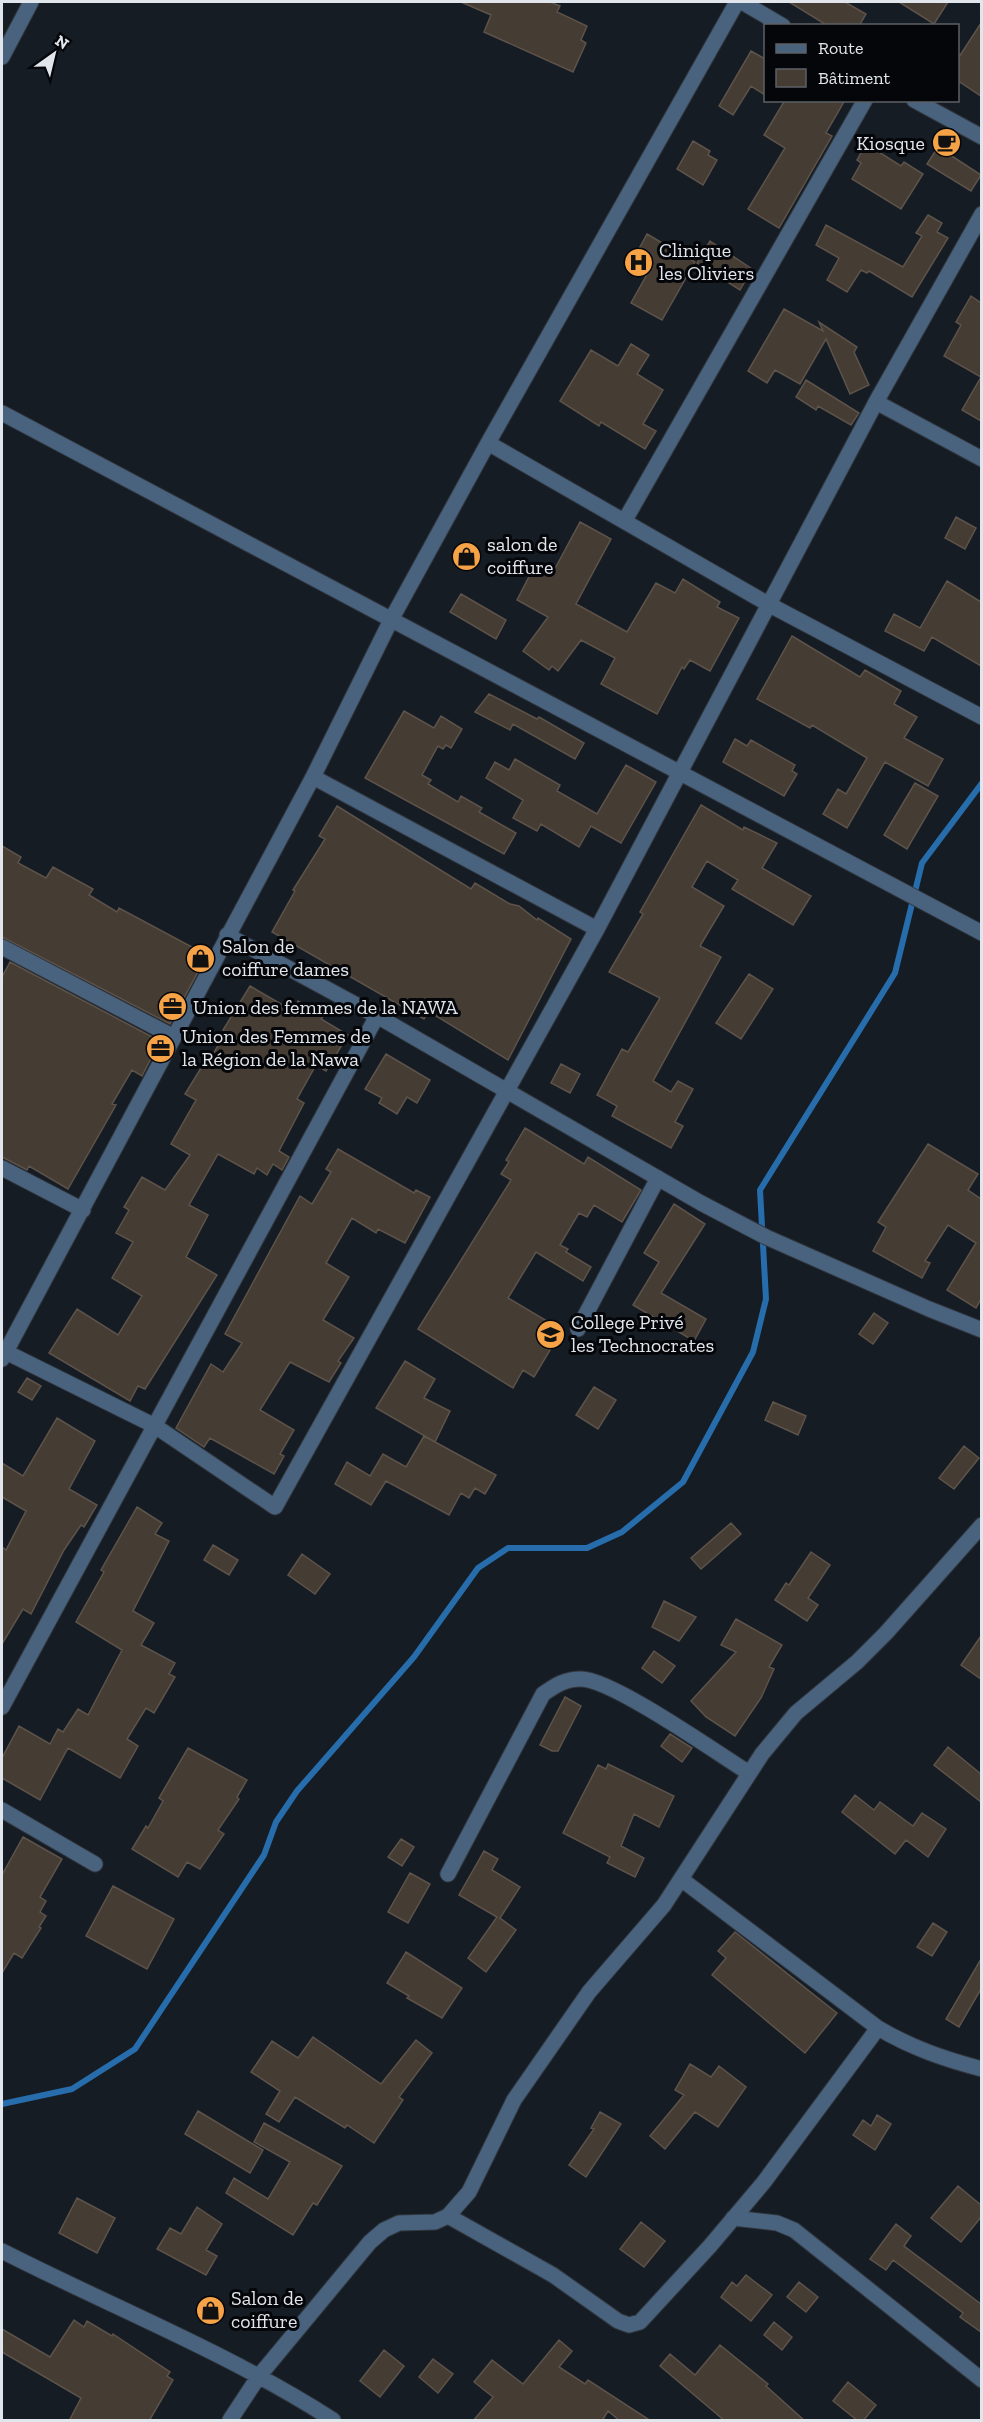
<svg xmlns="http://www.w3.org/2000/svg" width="983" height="2422" font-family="'Zilla Slab',serif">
  <rect width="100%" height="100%" fill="#151c24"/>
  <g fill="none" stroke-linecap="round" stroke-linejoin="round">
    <path stroke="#276dac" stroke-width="6" d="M2 2104 72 2089 135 2049 264 1855 276 1822 297 1791 414 1657 478 1568 508 1548H587L622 1532 683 1482 753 1352 766 1299 760 1190 895 973 922 863 982 783"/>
  </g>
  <path fill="#453c34" stroke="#5d534a" stroke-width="1.5" d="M461 2H550L560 6 557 12 587 26 581 40 586 43 573 72 484 32 491 15Z
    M789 2H845L866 14 859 26H828Z
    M899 2H948L934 24Z
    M981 23V96L957 80V60Z
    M751 51 765 59V95L751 86 733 115 719 106Z
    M785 100H845L826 133 832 136 779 228 748 209 785 148 764 135Z
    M693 141 710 151 708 155 717 160 703 185 677 169Z
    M866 144 901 166 904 162 923 174 901 209 852 179 861 163 857 160Z
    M938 147 981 175 971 191 927 164Z
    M928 215 942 223 937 232 948 238 912 297 869 271 867 273 861 270 847 292 827 280 839 258 816 245 826 225 903 267 922 236 916 233Z
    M647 234 695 262 662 320 631 303 646 276 629 267Z
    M710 241 752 269 740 290 697 263Z
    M971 296 981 303V421L962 410 981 377 944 356 961 325 956 322Z
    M784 309 823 331 819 322 857 347 854 352 869 385 850 394 826 339 800 384 775 370 767 383 748 371Z
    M631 344 649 355 637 374 663 390 643 424 656 431 645 449 601 422 599 426 560 401 591 350 618 366Z
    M806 380 859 413 851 425 818 406 816 410 796 397Z
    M956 517 976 528 965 549 945 538Z
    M580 522 611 539 576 604 627 632 656 583 675 593 683 579 720 602 717 607 739 618 710 671 690 660 684 669 682 667 657 714 601 684 615 658 581 640 558 671 552 666 549 670 523 651 548 617 517 600 535 565 552 574Z
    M947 581 981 602V666L932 637 924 651 885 631 894 614 920 628Z
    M461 594 506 620 496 639 450 612Z
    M792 636 860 677 865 670 901 691 894 704 917 717 904 738 943 759 928 786 885 762 847 828 823 814 838 789 846 794 867 758 812 725 810 728 757 699Z
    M489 694 537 719 539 717 584 743 575 759 513 724 510 730 475 712Z
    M404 711 434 728 441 716 462 729 451 748 446 745 443 749 438 746 422 775 431 780 428 784 458 802 461 796 482 808 479 812 516 833 504 854 365 778Z
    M735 739 747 746 751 740 795 765 792 771 797 774 784 796 723 762Z
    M515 759 560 785 557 791 597 814 626 765 656 782 621 843 591 826 579 847 541 824 537 831 513 818 523 800 486 778 495 762 509 770Z
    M915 783 938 796 907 849 884 835Z
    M701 805 743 830 744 827 777 843 762 868 811 896 793 925 732 889 738 880 707 861 692 887 724 906 700 946 721 957 653 1081 671 1092 678 1081 693 1089 675 1122 683 1126 671 1148 612 1116 617 1106 597 1095 622 1049 628 1052 660 998 609 972 643 914 640 912Z
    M337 806 471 889 475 883 510 904 519 906 537 920 538 918 571 939 508 1060 428 1011 424 1019 272 932 295 891 293 890 325 839 319 836Z
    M2 846 21 857 18 863 46 878 53 867 93 889 89 895 117 912 119 908 207 955 170 1024 2 937Z
    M10 962 160 1041 142 1076 132 1070 112 1104 116 1105 68 1189 29 1166 27 1170 2 1157V977Z
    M749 974 773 989 741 1039 716 1023Z
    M250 986 293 1011 298 1001 324 1015 321 1019 348 1035 326 1071 316 1065 297 1099 304 1103 279 1151 289 1157 282 1170 273 1164 267 1175 257 1168 254 1174 218 1154 189 1205 208 1215 186 1257 217 1275 145 1389 138 1386 130 1401 49 1353 77 1309 118 1335 142 1296 112 1278 133 1242 116 1233 129 1210 124 1207 142 1177 165 1190 190 1155 171 1144 196 1100 185 1094 206 1060 209 1061 226 1032 223 1030Z
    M386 1054 430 1080 417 1103 407 1097 397 1114 379 1103 382 1098 365 1089Z
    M561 1064 580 1074 570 1093 551 1083Z
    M525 1128 584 1164 588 1157 641 1190 622 1222 594 1205 587 1217 579 1213 560 1245 568 1249 566 1252 591 1267 583 1281 536 1252 508 1298 562 1330 534 1377 523 1370 513 1388 418 1329 511 1180 501 1174 509 1162 506 1160Z
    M928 1144 978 1174 968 1190 981 1199V1299L976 1308 947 1290 976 1243 948 1225 925 1261 930 1263 922 1278 873 1251 886 1227 878 1222Z
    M338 1149 414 1193 416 1190 430 1197 405 1243 378 1229 376 1233 352 1218 326 1263 349 1277 323 1320 354 1338 338 1361 341 1363 329 1382 290 1362 260 1410 294 1430 280 1454 284 1456 274 1474 210 1438 204 1447 176 1428 211 1364 223 1372 242 1343 225 1334 300 1196 312 1204 331 1172 326 1169Z
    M674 1204 705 1224 661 1293 706 1319 694 1341 633 1305 659 1262 644 1253Z
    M874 1313 888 1323 873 1344 859 1334Z
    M405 1361 435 1379 424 1398 450 1411 435 1442 376 1408Z
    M27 1378 41 1386 32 1400 18 1392Z
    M594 1387 616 1400 598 1429 576 1415Z
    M773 1402 806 1416 798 1435 765 1420Z
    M57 1418 95 1441 69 1489 97 1505 84 1527 81 1525 64 1550 31 1614 23 1609 2 1644V1547L6 1550 26 1511 2 1497V1463L23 1476Z
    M424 1436 496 1475 485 1494 475 1488 469 1498 461 1493 449 1515 386 1481 371 1505 335 1484 347 1462 370 1476 383 1454 406 1467Z
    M964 1446 979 1458 954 1489 939 1478Z
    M137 1507 162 1523 155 1534 169 1541 133 1611 154 1623 141 1645 175 1663 169 1674 175 1677 154 1713 146 1708 127 1739 138 1746 120 1778 68 1748 40 1800 2 1778V1758L19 1726 50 1744 58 1729 63 1732 78 1709 88 1715 110 1673 122 1650 76 1622 104 1572 101 1570Z
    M731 1523 741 1534 701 1569 691 1558Z
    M213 1545 238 1560 229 1575 204 1560Z
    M811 1552 830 1565 808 1598 818 1605 807 1621 775 1600 786 1583 789 1585Z
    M302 1554 330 1574 315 1594 288 1575Z
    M664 1601 696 1617 679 1641 652 1627Z
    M736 1619 782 1645 769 1667 774 1669 761 1698 735 1736 706 1717 691 1701 736 1652 721 1645Z
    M981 1636V1679L961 1665Z
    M654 1651 675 1666 662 1683 642 1668Z
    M565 1697 581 1706 558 1751H552L540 1745Z
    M670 1734 692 1748 682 1762 661 1746Z
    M948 1747 981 1774V1802L934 1765Z
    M188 1748 247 1780 237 1797 239 1799 218 1830 224 1834 200 1869 187 1862 178 1877 132 1849 146 1826 148 1828 163 1801 159 1798Z
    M608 1764 674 1796 659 1827 634 1814 621 1846 644 1858 635 1877 607 1863 610 1857 563 1833 598 1765 606 1769Z
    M855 1795 874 1810 880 1802 913 1826 922 1813 946 1829 928 1857 906 1840 895 1854 842 1812Z
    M23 1837 62 1859 40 1897 46 1901 40 1912 46 1916 39 1927 41 1928 22 1958 14 1953 2 1973V1875Z
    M401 1839 414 1847 402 1866 388 1857Z
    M484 1851 498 1859 492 1870 520 1887 500 1918 516 1930 486 1972 468 1958 497 1917 459 1895Z
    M410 1873 430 1884 408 1923 388 1912Z
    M113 1886 174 1919 147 1969 86 1936Z
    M933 1923 947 1932 932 1956 917 1947Z
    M735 1932 837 2013 805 2053 712 1975 726 1958 718 1951Z
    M406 1952 462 1988 442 2018 407 1998 409 1996 387 1983Z
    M981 1959V1989L959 2027 946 2019Z
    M313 2037 381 2084 416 2040 432 2053 399 2097 403 2100 374 2143 347 2125 345 2128 295 2097 279 2122 266 2114 280 2091 251 2072 272 2041 298 2058Z
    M690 2064 711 2077 719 2066 746 2087 718 2127 695 2112 665 2149 650 2136 684 2095 675 2090Z
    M198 2111 263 2150 250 2173 185 2134Z
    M600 2112 621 2124 586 2177 569 2165 594 2129 591 2128Z
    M877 2115 891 2124 875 2150 853 2135 863 2120 871 2126Z
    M264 2123 342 2166 317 2205 313 2203 293 2235 226 2193 234 2178 268 2199 290 2162 254 2142Z
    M958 2186 981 2205V2217L961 2242 931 2218Z
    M77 2198 115 2218 97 2253 59 2233Z
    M197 2207 222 2224 206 2250 217 2256 206 2275 157 2249 170 2228 181 2234Z
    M641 2222 665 2241 644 2267 620 2249Z
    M896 2224 911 2236 904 2246 981 2304V2332L960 2317 963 2313 893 2260 886 2270 870 2259Z
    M746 2275 772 2295 751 2321 721 2297 732 2282 737 2286Z
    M799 2282 818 2297 806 2312 787 2297Z
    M74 2320 84 2327 87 2321 112 2336 113 2334 170 2372 167 2376 173 2380 149 2421H69L81 2398 2 2352V2329L50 2357Z
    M774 2322 792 2337 782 2350 764 2335Z
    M559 2340 572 2351 559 2367 585 2384 588 2380 651 2421H620L608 2411 602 2421H473L493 2397 474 2382 492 2360 523 2384Z
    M720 2345 768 2384 766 2386 805 2421H725L660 2366 670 2354 695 2375Z
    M384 2350 404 2366 380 2397 360 2381Z
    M433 2359 453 2374 438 2393 419 2377Z
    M848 2382 876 2405 863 2421H858L833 2401Z"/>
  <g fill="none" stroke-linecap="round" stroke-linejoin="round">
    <defs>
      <path id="minor" d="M742 2 783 26
        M2 57 31 2
        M914 100 982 137
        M876 402 982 459
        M2 413 982 933
        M488 443 768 604 982 717
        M625 520 865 100
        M313 777 597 929
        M227 935 377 1016 701 1203 766 1237 929 1309 982 1330
        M2 947 174 1037
        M2 1168 83 1210
        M578 1329 658 1178
        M2 1350 155 1426 275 1507 597 929 876 402 982 214
        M2 1359 313 777 391 620 488 443 737 2
        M2 1707 377 1016
        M2 1810 95 1864
        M448 1874 543 1694C556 1685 565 1679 581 1679 612 1679 717 1753 749 1773
        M681 1879 878 2028C912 2048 944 2059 982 2069
        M448 2216 553 2275 618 2321 629 2325 640 2322 710 2246 764 2182 878 2028
        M733 2218 777 2223 794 2230 982 2380
        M2 2251C112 2307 229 2353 333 2420
        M230 2420 259 2376 370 2242 384 2230 399 2223 435 2222 448 2216 469 2192 514 2100 589 1992 664 1905 762 1754 796 1713 857 1662 886 1633 982 1525"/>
    </defs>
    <use href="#minor" stroke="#323840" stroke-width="17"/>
    <use href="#minor" stroke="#49637f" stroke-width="15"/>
  </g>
  <defs>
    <symbol id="cafe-disc" viewBox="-11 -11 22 22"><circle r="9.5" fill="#f6a247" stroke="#040609"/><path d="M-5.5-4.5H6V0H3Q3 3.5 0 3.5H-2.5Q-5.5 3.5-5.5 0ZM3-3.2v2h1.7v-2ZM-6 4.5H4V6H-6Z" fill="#111"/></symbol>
    <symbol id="hospital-disc" viewBox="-11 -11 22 22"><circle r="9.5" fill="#f6a247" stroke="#040609"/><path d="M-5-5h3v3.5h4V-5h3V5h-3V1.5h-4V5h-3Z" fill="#111"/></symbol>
    <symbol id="shop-disc" viewBox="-11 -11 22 22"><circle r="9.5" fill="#f6a247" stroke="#040609"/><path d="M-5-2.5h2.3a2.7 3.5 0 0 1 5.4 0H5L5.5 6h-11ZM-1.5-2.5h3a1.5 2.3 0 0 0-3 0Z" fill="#111"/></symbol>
    <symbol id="office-disc" viewBox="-11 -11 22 22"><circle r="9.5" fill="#f6a247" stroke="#040609"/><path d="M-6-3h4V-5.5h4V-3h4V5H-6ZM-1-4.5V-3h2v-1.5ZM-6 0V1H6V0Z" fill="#111"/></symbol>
    <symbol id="university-disc" viewBox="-11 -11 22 22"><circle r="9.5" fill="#f6a247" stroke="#040609"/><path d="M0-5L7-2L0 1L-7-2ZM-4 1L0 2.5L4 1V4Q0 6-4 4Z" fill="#111"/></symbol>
  </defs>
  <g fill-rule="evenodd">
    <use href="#cafe-disc" x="930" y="126" width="33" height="33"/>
    <use href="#hospital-disc" x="622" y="246" width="33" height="33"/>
    <use href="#shop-disc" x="450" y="540" width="33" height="33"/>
    <use href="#shop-disc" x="184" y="942" width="33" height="33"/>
    <use href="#office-disc" x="156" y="990" width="33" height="33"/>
    <use href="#office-disc" x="144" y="1032" width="33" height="33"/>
    <use href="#university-disc" x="534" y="1318" width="33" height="33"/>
    <use href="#shop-disc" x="194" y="2294" width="33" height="33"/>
  </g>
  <g text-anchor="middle" stroke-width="6" stroke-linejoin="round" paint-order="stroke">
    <g font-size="20" fill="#e1e6ec" stroke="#040609" text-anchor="start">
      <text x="925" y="150" text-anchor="end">Kiosque</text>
      <text x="659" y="257">Clinique<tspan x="659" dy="23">les Oliviers</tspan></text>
      <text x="487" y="551">salon de<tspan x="487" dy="23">coiffure</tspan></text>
      <text x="222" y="953">Salon de<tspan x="222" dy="23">coiffure dames</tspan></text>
      <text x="193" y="1014">Union des femmes de la NAWA</text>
      <text x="182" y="1043">Union des Femmes de<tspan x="182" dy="23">la Région de la Nawa</tspan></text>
      <text x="571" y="1329">College Privé<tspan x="571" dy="23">les Technocrates</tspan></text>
      <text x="231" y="2305">Salon de<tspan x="231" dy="23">coiffure</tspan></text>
    </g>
  </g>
  <rect width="983" height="2422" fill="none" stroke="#e1e6ec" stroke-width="6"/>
  <rect x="764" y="24" width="195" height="78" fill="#040609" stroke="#5c6064" stroke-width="1.5"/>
  <rect x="776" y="44" width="30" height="9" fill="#49637f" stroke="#5c6064" stroke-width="1.5"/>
  <text x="818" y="54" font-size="18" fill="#e1e6ec">Route</text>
  <rect x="776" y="69" width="30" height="18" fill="#453c34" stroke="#5c6064" stroke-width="1.5"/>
  <text x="818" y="84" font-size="18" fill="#e1e6ec">Bâtiment</text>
  <g transform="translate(54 54) rotate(34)" stroke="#040609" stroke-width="4.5" paint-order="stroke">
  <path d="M0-4.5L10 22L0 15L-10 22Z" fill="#e1e6ec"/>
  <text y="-9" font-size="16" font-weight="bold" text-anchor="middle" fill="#e1e6ec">N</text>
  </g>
</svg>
